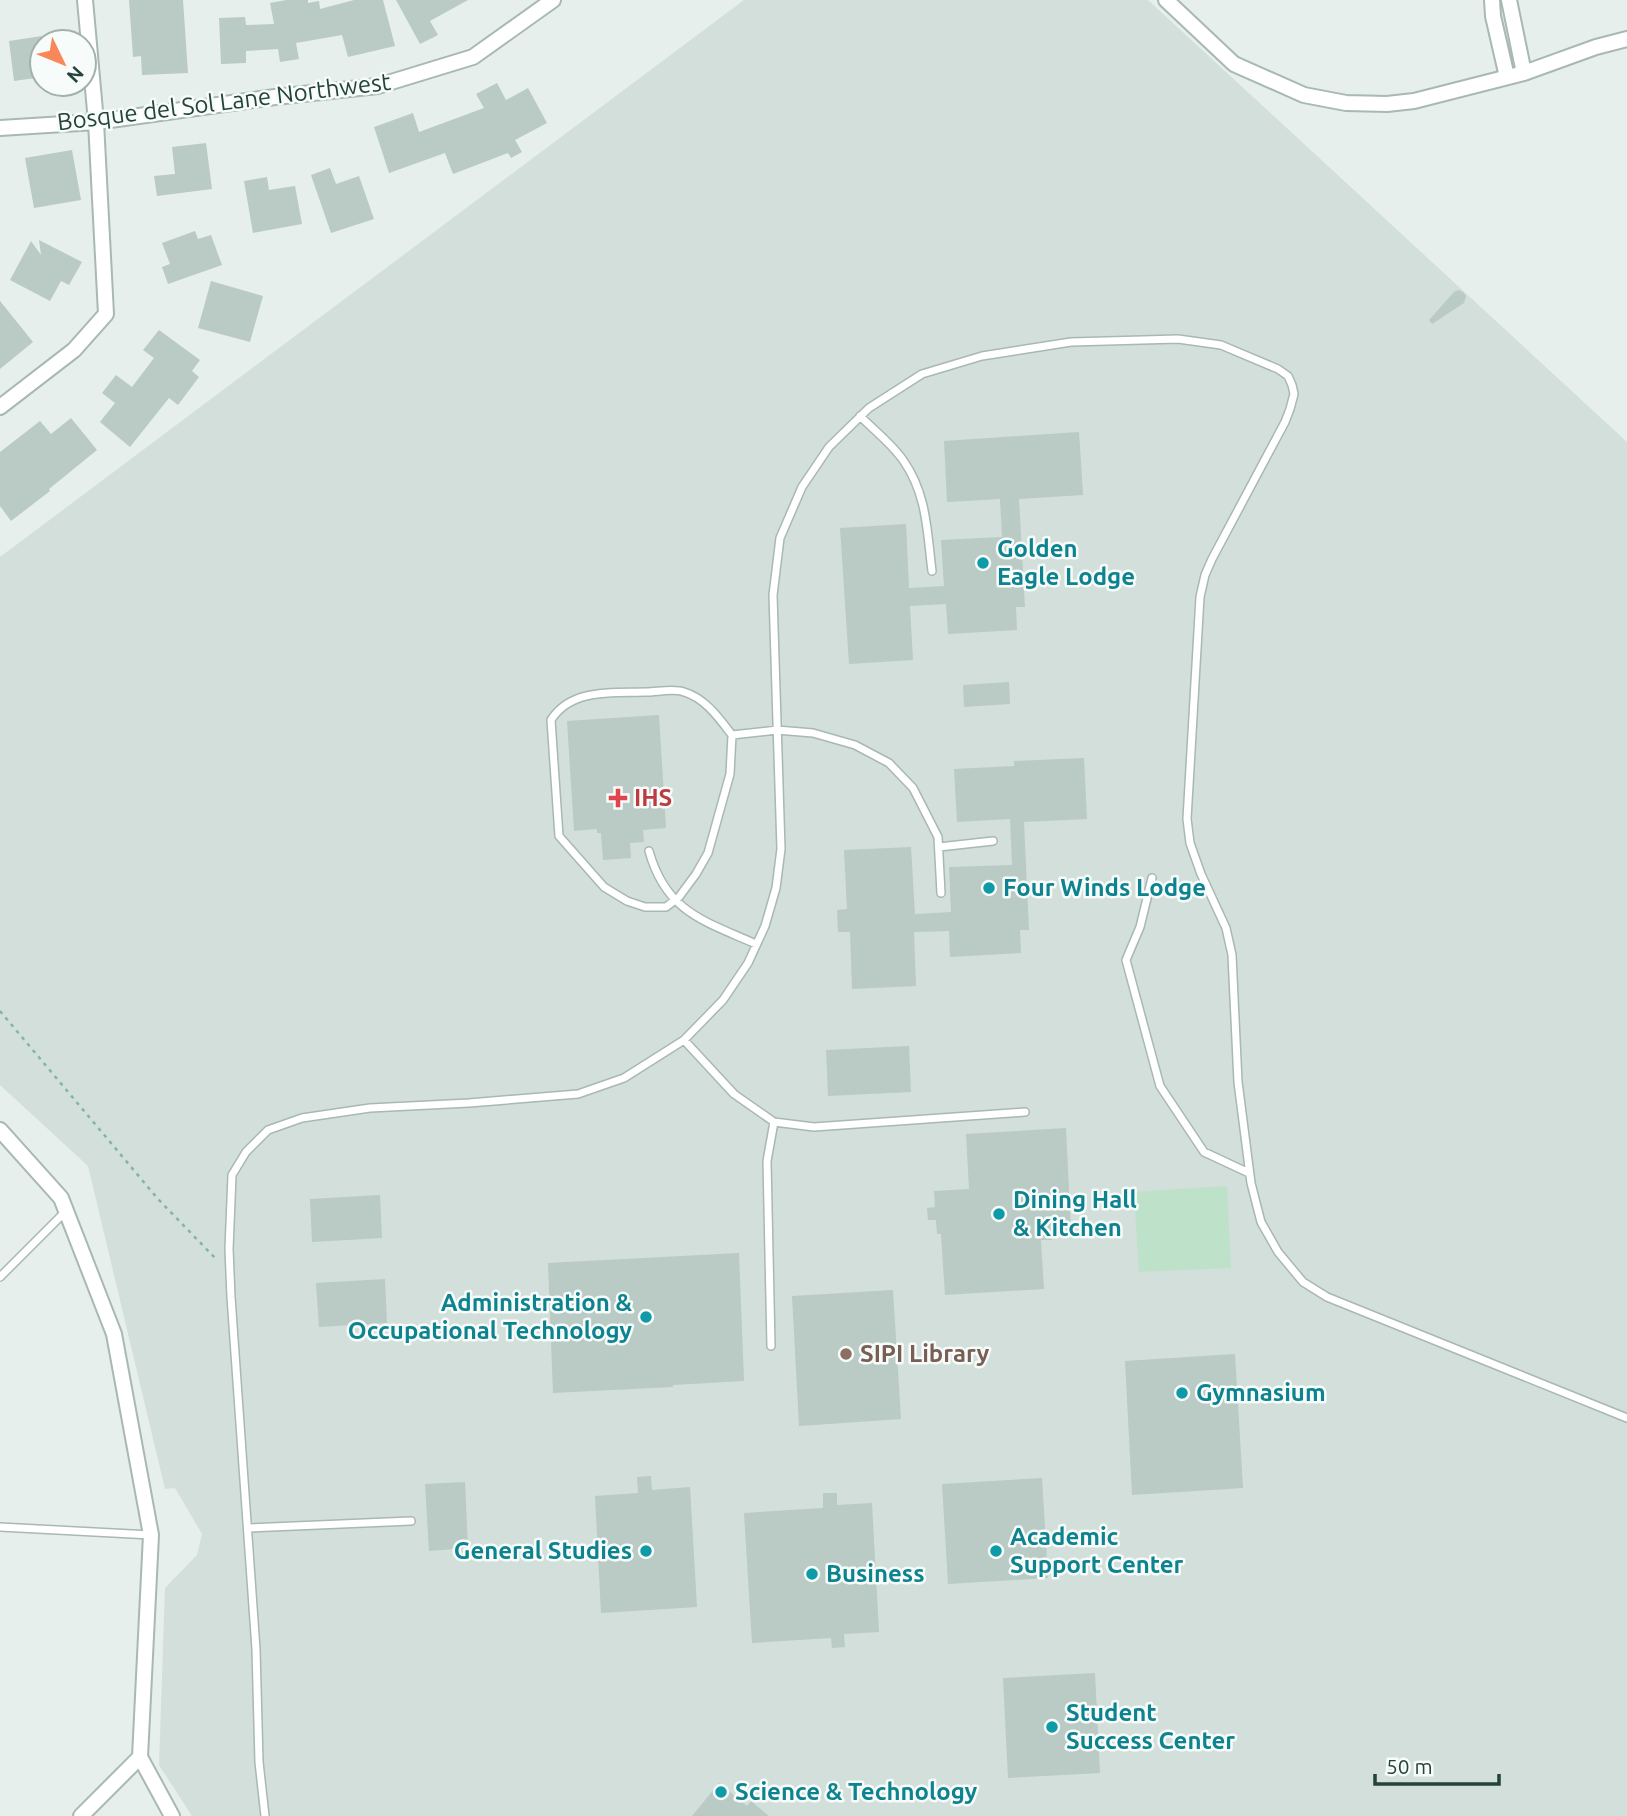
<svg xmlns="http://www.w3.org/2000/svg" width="1627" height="1816" font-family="Ubuntu,sans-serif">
  <rect width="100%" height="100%" fill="#e6efeb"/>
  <path fill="#d3dfda" d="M744 0H1148L1627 442V1816H192L159 1765 165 1588 197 1555 202 1534 175 1488 165 1489 88 1166 0 1085V557Z"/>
  <path fill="#bee1c9" d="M1227 1186 1231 1268 1139 1272 1134 1192Z"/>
  <path fill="#bacac4" d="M129 0H183L188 73 142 75 141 56 133 57Z
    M286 0H308V3L319 1 320 9 354 0H383L395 46 348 57 342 35 296 43 299 59 280 62 278 49 246 51V63L221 64 219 18 245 17 246 25 274 24 270 3Z
    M396 0H468L430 21 438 35 420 44Z
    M42 36V77L14 81 9 41Z
    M497 83 506 100 528 88 547 123 515 140 522 152 511 158 508 153 453 174 445 153 389 173 374 127 413 113 419 132 484 108 476 94Z
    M206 143 212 189 157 196 154 176 175 174 172 147Z
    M72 150 81 200 34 208 25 158Z
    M330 168 336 184 359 176 374 219 331 233 311 175Z
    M267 177 269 190 295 186 302 224 253 233 244 181Z
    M195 231 198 239 211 235 222 265 168 284 162 267 170 264 162 243Z
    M39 240 82 262 69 285 61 281 50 301 10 280 31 241 41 255Z
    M211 281 263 296 250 342 198 328Z
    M1458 290 1463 292 1466 296 1464 303 1432 324 1429 320 1454 292Z
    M0 301 33 342 0 369Z
    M159 330 200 360 192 371 199 377 178 405 169 398 130 447 100 422 115 403 102 393 116 375 132 387 154 358 143 350Z
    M71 418 97 450 49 489 50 491 11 521 0 506V452L40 421 51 434Z
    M1079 432 1083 495 1019 499 1025 607H1016L1017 630 948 634 946 604 910 606 913 660 849 664 840 528 906 524 909 588 944 586 941 540 1002 537 1000 499 947 502 944 441Z
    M1009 682 1010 704 964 707 963 685Z
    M659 715 666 828 643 830 644 842 630 843 631 858 603 860 601 833H597V829L574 831 567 721Z
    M1084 758 1087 819 1024 822 1029 930H1020L1021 953 950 957 949 931 914 932 916 986 852 989 850 932H838L837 910 847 909 844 850 911 847 915 914 951 912 949 867 1012 865 1010 819 957 822 954 769 1014 766V761Z
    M909 1046 911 1092 828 1096 826 1050Z
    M1066 1128 1071 1230 1051 1232 1052 1240H1041L1044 1289 945 1295 941 1234H937L936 1220H928L927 1208 935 1207 934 1191 969 1189 966 1134Z
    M380 1195 382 1238 312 1242 310 1199Z
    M739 1253 744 1381 673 1385V1387L553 1393 548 1263Z
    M385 1279 387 1323 319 1327 316 1283Z
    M893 1290 901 1419 799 1426 792 1296Z
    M1235 1354 1243 1488 1132 1495 1125 1361Z
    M651 1476 652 1490 690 1487 697 1607 601 1613 595 1496 638 1493 637 1477Z
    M1042 1478 1048 1578 948 1584 942 1484Z
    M465 1482 468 1548 429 1551 425 1484Z
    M823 1493H837V1505L872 1503 879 1632 844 1634 845 1647 832 1648 831 1638 752 1643 744 1513 823 1508Z
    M1095 1673 1100 1773 1008 1778 1003 1678Z
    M719 1783 747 1806 751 1801 769 1816H692Z"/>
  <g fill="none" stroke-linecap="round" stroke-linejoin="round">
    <defs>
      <path id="service" d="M860 416C874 430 892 444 903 460 927 494 927 531 932 571
        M732 735 730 774 708 853 696 874 679 897 666 907H645L627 901 604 887 559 836 551 720C571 688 613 693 646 692 657 692 674 688 684 692 705 698 719 718 732 735L777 730 813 733 855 745 889 763 913 788 938 837 941 893
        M939 847 993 841
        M649 851C666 912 704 921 756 944
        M1152 878 1140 927 1126 960 1160 1086 1204 1152 1249 1173
        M684 1040 734 1094 774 1122 814 1127 1025 1112
        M0 1277 66 1211
        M771 1346 767 1161 774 1122
        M0 1527 151 1535
        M248 1528 411 1521
        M265 1816 259 1762 256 1649 231 1297 229 1249 232 1175 246 1152 268 1130 302 1118 370 1108 469 1103 578 1094 624 1078 684 1040 723 1000 748 963 765 926 776 888 781 849 773 595 780 538 802 487 829 447 869 408 922 374 982 356 1071 342 1178 339 1221 345 1278 369 1288 376 1292 385 1294 394 1290 409 1285 422 1212 559 1205 575 1200 597 1187 819 1190 843 1201 874 1226 928 1232 955 1238 1082 1251 1183 1261 1222 1278 1252 1303 1282 1327 1297 1627 1418"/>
      <path id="minor" d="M1166 0 1234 64 1304 95 1346 103 1387 104 1414 101 1524 73 1596 47 1627 39
        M1492 0 1493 16 1507 77
        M1509 0 1524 73
        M0 128 96 122 275 97 378 86 473 57 553 0
        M0 407 74 350 106 314 96 122 85 0
        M0 1130 61 1198 114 1334 151 1535 140 1757 172 1816
        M81 1816 140 1757"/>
    </defs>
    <use href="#service" stroke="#a8b8b3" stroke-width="10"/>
    <use href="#minor" stroke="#a8b8b3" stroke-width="18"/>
    <path stroke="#84b4a7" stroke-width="2.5" stroke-dasharray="3.5 5" stroke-linecap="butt" d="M0 1011 158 1199 217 1260"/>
    <use href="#service" stroke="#fff" stroke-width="7"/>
    <use href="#minor" stroke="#fff" stroke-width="14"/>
  </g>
  <g fill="#0f9aa8" stroke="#f7fbf9" stroke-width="2.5">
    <circle cx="983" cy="563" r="7"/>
    <circle cx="989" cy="888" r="7"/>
    <circle cx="999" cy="1214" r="7"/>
    <circle cx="646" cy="1317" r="7"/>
    <circle cx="1182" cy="1393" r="7"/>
    <circle cx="646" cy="1551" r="7"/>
    <circle cx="996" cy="1551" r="7"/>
    <circle cx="812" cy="1574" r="7"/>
    <circle cx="1052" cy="1727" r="7"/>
    <circle cx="721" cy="1792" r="7"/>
  </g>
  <path fill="#e0444e" stroke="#f7fbf9" stroke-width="2.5" d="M614.5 787.5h7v7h7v7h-7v7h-7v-7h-7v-7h7z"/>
  <circle fill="#8d6e63" stroke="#f7fbf9" stroke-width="2.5" cx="846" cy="1354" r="7"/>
  <g text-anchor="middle" stroke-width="5" stroke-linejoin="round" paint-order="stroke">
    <g font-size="24" fill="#23433b" stroke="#f7fbf9">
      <text transform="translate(224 102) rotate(-7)" y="8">Bosque del Sol Lane Northwest</text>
    </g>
    <g font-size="24" font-weight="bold" fill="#0d838f" stroke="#f7fbf9" text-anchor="start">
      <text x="997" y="557">Golden<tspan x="997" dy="28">Eagle Lodge</tspan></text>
      <text x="1003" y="896">Four Winds Lodge</text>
      <text x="1013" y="1208">Dining Hall<tspan x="1013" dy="28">&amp; Kitchen</tspan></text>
      <text x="632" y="1311" text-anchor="end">Administration &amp;<tspan x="632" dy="28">Occupational Technology</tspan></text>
      <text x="1196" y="1401">Gymnasium</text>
      <text x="1010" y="1545">Academic<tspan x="1010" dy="28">Support Center</tspan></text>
      <text x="632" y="1559" text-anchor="end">General Studies</text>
      <text x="826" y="1582">Business</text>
      <text x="1066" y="1721">Student<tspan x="1066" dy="28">Success Center</tspan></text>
      <text x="735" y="1800">Science &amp; Technology</text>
    </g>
    <g font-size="24" font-weight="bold" fill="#be3a42" stroke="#f7fbf9" text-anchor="start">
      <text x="634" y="806">IHS</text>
    </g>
    <g font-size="24" font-weight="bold" fill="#785e54" stroke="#f7fbf9" text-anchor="start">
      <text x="860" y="1362">SIPI Library</text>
    </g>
  </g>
  <g transform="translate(63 63) rotate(133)"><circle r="33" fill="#f7fbf9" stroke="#a2b1ad" stroke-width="2"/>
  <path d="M0-5L12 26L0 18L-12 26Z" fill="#f8885a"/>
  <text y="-10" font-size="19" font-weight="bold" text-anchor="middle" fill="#23433b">N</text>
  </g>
  <path d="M1375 1774v10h124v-10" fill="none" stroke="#23433b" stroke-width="3.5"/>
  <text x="1386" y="1774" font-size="21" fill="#23433b" stroke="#f7fbf9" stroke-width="5" paint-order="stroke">50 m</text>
</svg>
